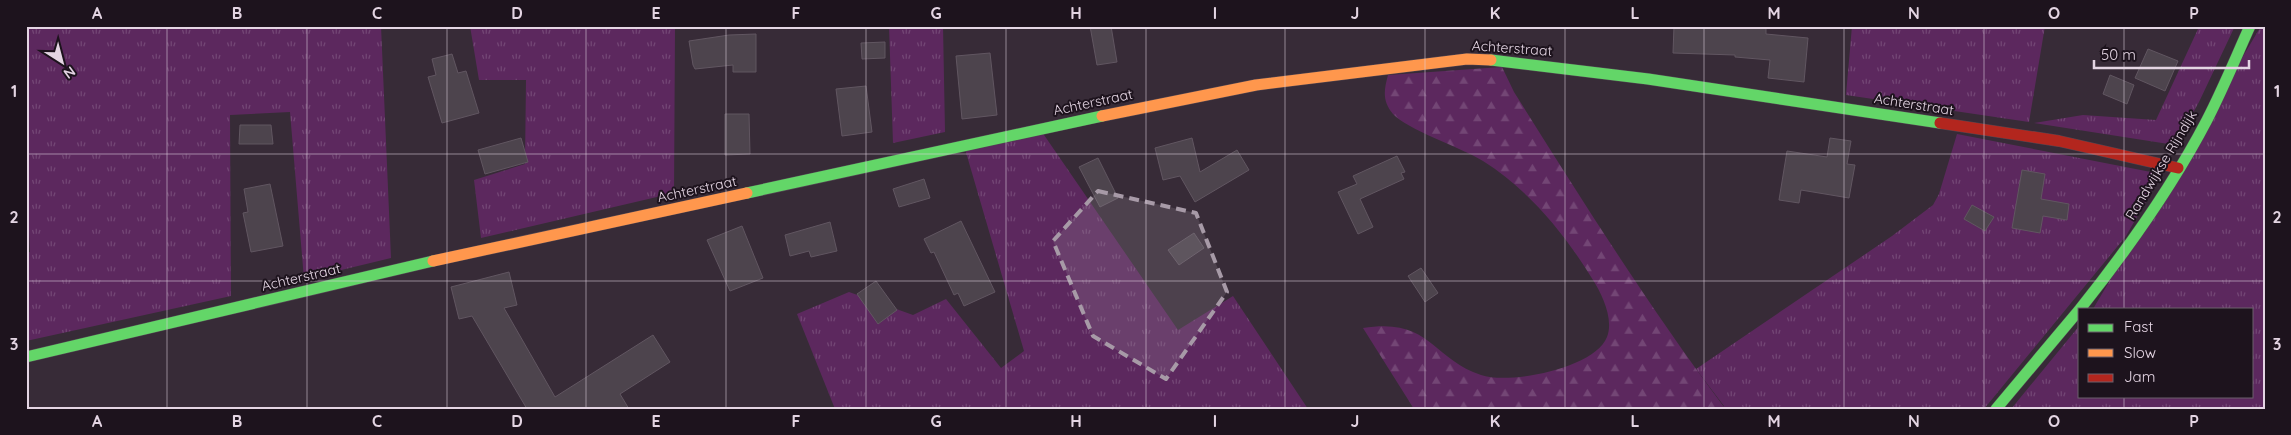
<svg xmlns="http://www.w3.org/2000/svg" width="2291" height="435" font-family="Quicksand,sans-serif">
  <defs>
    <pattern id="grass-tufts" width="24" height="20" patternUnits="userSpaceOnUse" patternTransform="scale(1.25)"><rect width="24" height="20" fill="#5c285e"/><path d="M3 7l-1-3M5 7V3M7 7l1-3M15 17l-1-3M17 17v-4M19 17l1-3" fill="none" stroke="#734675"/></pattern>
    <pattern id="forest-firs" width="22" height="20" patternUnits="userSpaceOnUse" patternTransform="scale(1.25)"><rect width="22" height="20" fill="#5c285e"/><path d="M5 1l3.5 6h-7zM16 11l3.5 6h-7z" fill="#734675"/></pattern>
  </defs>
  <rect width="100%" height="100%" fill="#372b37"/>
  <path fill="url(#grass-tufts)" d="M26 26H381L391 258 304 279 290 112 230 115 231 296 26 341V253L30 252 26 166Z
    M470 26H675L674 193 481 238 474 180 525 164 526 80H479Z
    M889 26H943L945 132 893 143Z
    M1852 26H2045L2029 122 1846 95Z
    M2192 26H2235L2199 102 2175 145 2034 123 2083 115 2156 120 2198 29Z
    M2261 26H2265V409H2011L2080 325V396H2252V309H2093Z
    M1042 132 1178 330 1233 296 1308 409H835L797 314 849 292 913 315 946 299 1001 368 1024 351 965 149Z
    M1957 134 2156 173 2159 179 2126 236 1984 409H1721L1724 406 1696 369 1892 236 1933 205 1939 194Z"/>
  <path fill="url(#forest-firs)" d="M1502 67 1514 92C1582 200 1647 304 1724 407L1721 409H1414L1363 328C1430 317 1431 358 1481 375 1510 385 1595 368 1607 337 1614 319 1602 294 1593 280 1565 234 1529 190 1483 161 1462 148 1406 129 1393 114 1382 101 1384 90 1388 75Z"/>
  <path fill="#4d444d" stroke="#615661" d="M1090 26H1111L1117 62 1097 65Z
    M1674 26H1766V34L1808 38 1804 82 1768 78 1770 60 1735 57V55L1673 53Z
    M756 34V72H733V65L695 69 693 65 689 41 729 35Z
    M885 42V58L862 59 861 43Z
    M2148 49 2178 61 2165 91 2135 78Z
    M990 53 997 115 962 119 956 56Z
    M452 54 458 73 466 71 479 113 442 123 428 77 436 75 432 59Z
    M2110 75 2134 85 2127 104 2103 94Z
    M866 86 872 132 842 136 836 89Z
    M725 114H749L750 154 725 155Z
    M240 125H271L273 144H239Z
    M521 138 528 162 485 174 478 150Z
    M1192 138 1200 172 1237 150 1249 170 1195 202 1180 176 1163 180 1155 148Z
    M1830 138 1851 141 1847 164 1855 165 1849 198 1801 190 1799 203 1779 200 1787 151 1827 157Z
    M1397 156 1405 172 1401 173 1404 179 1360 199 1373 227 1358 234 1338 192 1357 184 1353 176Z
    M1098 158 1118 198 1100 207 1079 167Z
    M2022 170 2045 174 2041 199 2069 204 2067 220 2043 216 2040 233 2012 228Z
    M924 179 930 198 899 207 893 189Z
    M270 184 283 246 251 252 243 213 248 212 244 189Z
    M1972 205 1994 217 1985 231 1964 219Z
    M961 221 995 292 964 306 958 293 954 295 934 252 931 253 924 239Z
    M830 222 837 251 811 257 809 251 790 256 785 235Z
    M742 226 763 278 730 291 707 240Z
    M1194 233 1204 248 1179 265 1168 250Z
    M1421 268 1438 293 1425 302 1408 276Z
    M509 272 517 305 504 308 555 397 653 335 670 362 620 394 629 409H527L472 316 459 319 451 287Z
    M876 281 897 310 878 324 857 294Z"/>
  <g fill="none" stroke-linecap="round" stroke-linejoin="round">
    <defs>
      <path id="fast" d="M1491 60 1648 79 1940 123
        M747 193 1102 116
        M2080 309C2128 249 2172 187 2207 120 2223 89 2236 57 2250 26
        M26 357 433 261
        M1996 409 2080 309"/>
      <path id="slow" d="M1102 116 1256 85 1467 59 1491 60
        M433 261 747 193"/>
      <path id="jam" d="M1940 123 2059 141 2178 168"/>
    </defs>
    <use href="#fast" stroke="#524752" stroke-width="12"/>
    <use href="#slow" stroke="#524752" stroke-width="12"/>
    <use href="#jam" stroke="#524752" stroke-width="12"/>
    <use href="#fast" stroke="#63d668" stroke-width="11"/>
    <use href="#slow" stroke="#ff974d" stroke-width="11"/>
    <use href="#jam" stroke="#b3261e" stroke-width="11"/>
  </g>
  <path fill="#a79aa7" fill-opacity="0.2" stroke="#a79aa7" stroke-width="4" stroke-dasharray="10 6" stroke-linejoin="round" d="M1098 191 1196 213 1227 292 1166 379 1093 336 1053 241Z"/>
  <path fill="none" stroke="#e4d5e3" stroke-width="1" stroke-opacity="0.55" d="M167 26V409M307 26V409M447 26V409M586 26V409M726 26V409M866 26V409M1006 26V409M1146 26V409M1285 26V409M1425 26V409M1565 26V409M1704 26V409M1844 26V409M1984 26V409M2124 26V309M26 154H2265M26 281H2265M2124 396V409"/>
  <g text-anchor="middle" stroke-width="4" stroke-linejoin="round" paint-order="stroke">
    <g font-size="14" fill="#e4d5e3" stroke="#1d131d">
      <text transform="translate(1512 48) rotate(4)" y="5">Achterstraat</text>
      <text transform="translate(1093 102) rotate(-12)" y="5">Achterstraat</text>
      <text transform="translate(1914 104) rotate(9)" y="5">Achterstraat</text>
      <text transform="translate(2161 165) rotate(-59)" y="5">Randwijkse Rijndijk</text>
      <text transform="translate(697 189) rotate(-12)" y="5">Achterstraat</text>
      <text transform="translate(301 277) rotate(-13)" y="5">Achterstraat</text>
    </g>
  </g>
  <rect width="2291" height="435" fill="none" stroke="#1d131d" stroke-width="55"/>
  <rect x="2078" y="308" width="175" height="90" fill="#1d131d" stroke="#6d616c"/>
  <rect x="2088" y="324" width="25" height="8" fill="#63d668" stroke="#6d616c"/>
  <text x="2124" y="332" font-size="15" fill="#e4d5e3">Fast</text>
  <rect x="2088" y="349" width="25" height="8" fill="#ff974d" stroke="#6d616c"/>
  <text x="2124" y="358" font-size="15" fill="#e4d5e3">Slow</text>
  <rect x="2088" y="374" width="25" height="8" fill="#b3261e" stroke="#6d616c"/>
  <text x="2124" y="382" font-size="15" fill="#e4d5e3">Jam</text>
  <g transform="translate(62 62) rotate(144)" stroke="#1d131d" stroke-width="4" paint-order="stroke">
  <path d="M0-4L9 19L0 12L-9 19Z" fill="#e4d5e3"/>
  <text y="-8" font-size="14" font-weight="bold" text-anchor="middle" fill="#e4d5e3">N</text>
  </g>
  <path d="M2094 60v8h155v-8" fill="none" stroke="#e4d5e3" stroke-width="2.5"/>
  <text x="2101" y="60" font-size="15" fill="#e4d5e3" stroke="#1d131d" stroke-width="4" paint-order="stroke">50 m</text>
  <rect x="28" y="28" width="2236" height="380" fill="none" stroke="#e4d5e3" stroke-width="2"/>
  <g font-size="16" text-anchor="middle" font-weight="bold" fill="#e4d5e3">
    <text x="97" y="19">A</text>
    <text x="237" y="19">B</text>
    <text x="377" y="19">C</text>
    <text x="517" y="19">D</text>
    <text x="656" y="19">E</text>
    <text x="796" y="19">F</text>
    <text x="936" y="19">G</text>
    <text x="1076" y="19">H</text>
    <text x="1215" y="19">I</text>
    <text x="1355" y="19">J</text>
    <text x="1495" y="19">K</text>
    <text x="1635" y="19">L</text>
    <text x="1774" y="19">M</text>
    <text x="1914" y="19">N</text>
    <text x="2054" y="19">O</text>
    <text x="2194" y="19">P</text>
    <text x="14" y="97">1</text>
    <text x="2277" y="97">1</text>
    <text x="14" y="223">2</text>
    <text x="2277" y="223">2</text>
    <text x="14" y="350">3</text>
    <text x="2277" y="350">3</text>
    <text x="97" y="427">A</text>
    <text x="237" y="427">B</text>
    <text x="377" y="427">C</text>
    <text x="517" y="427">D</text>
    <text x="656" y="427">E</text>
    <text x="796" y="427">F</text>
    <text x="936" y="427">G</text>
    <text x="1076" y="427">H</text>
    <text x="1215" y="427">I</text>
    <text x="1355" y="427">J</text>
    <text x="1495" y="427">K</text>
    <text x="1635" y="427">L</text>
    <text x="1774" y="427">M</text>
    <text x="1914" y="427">N</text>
    <text x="2054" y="427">O</text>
    <text x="2194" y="427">P</text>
  </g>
</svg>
